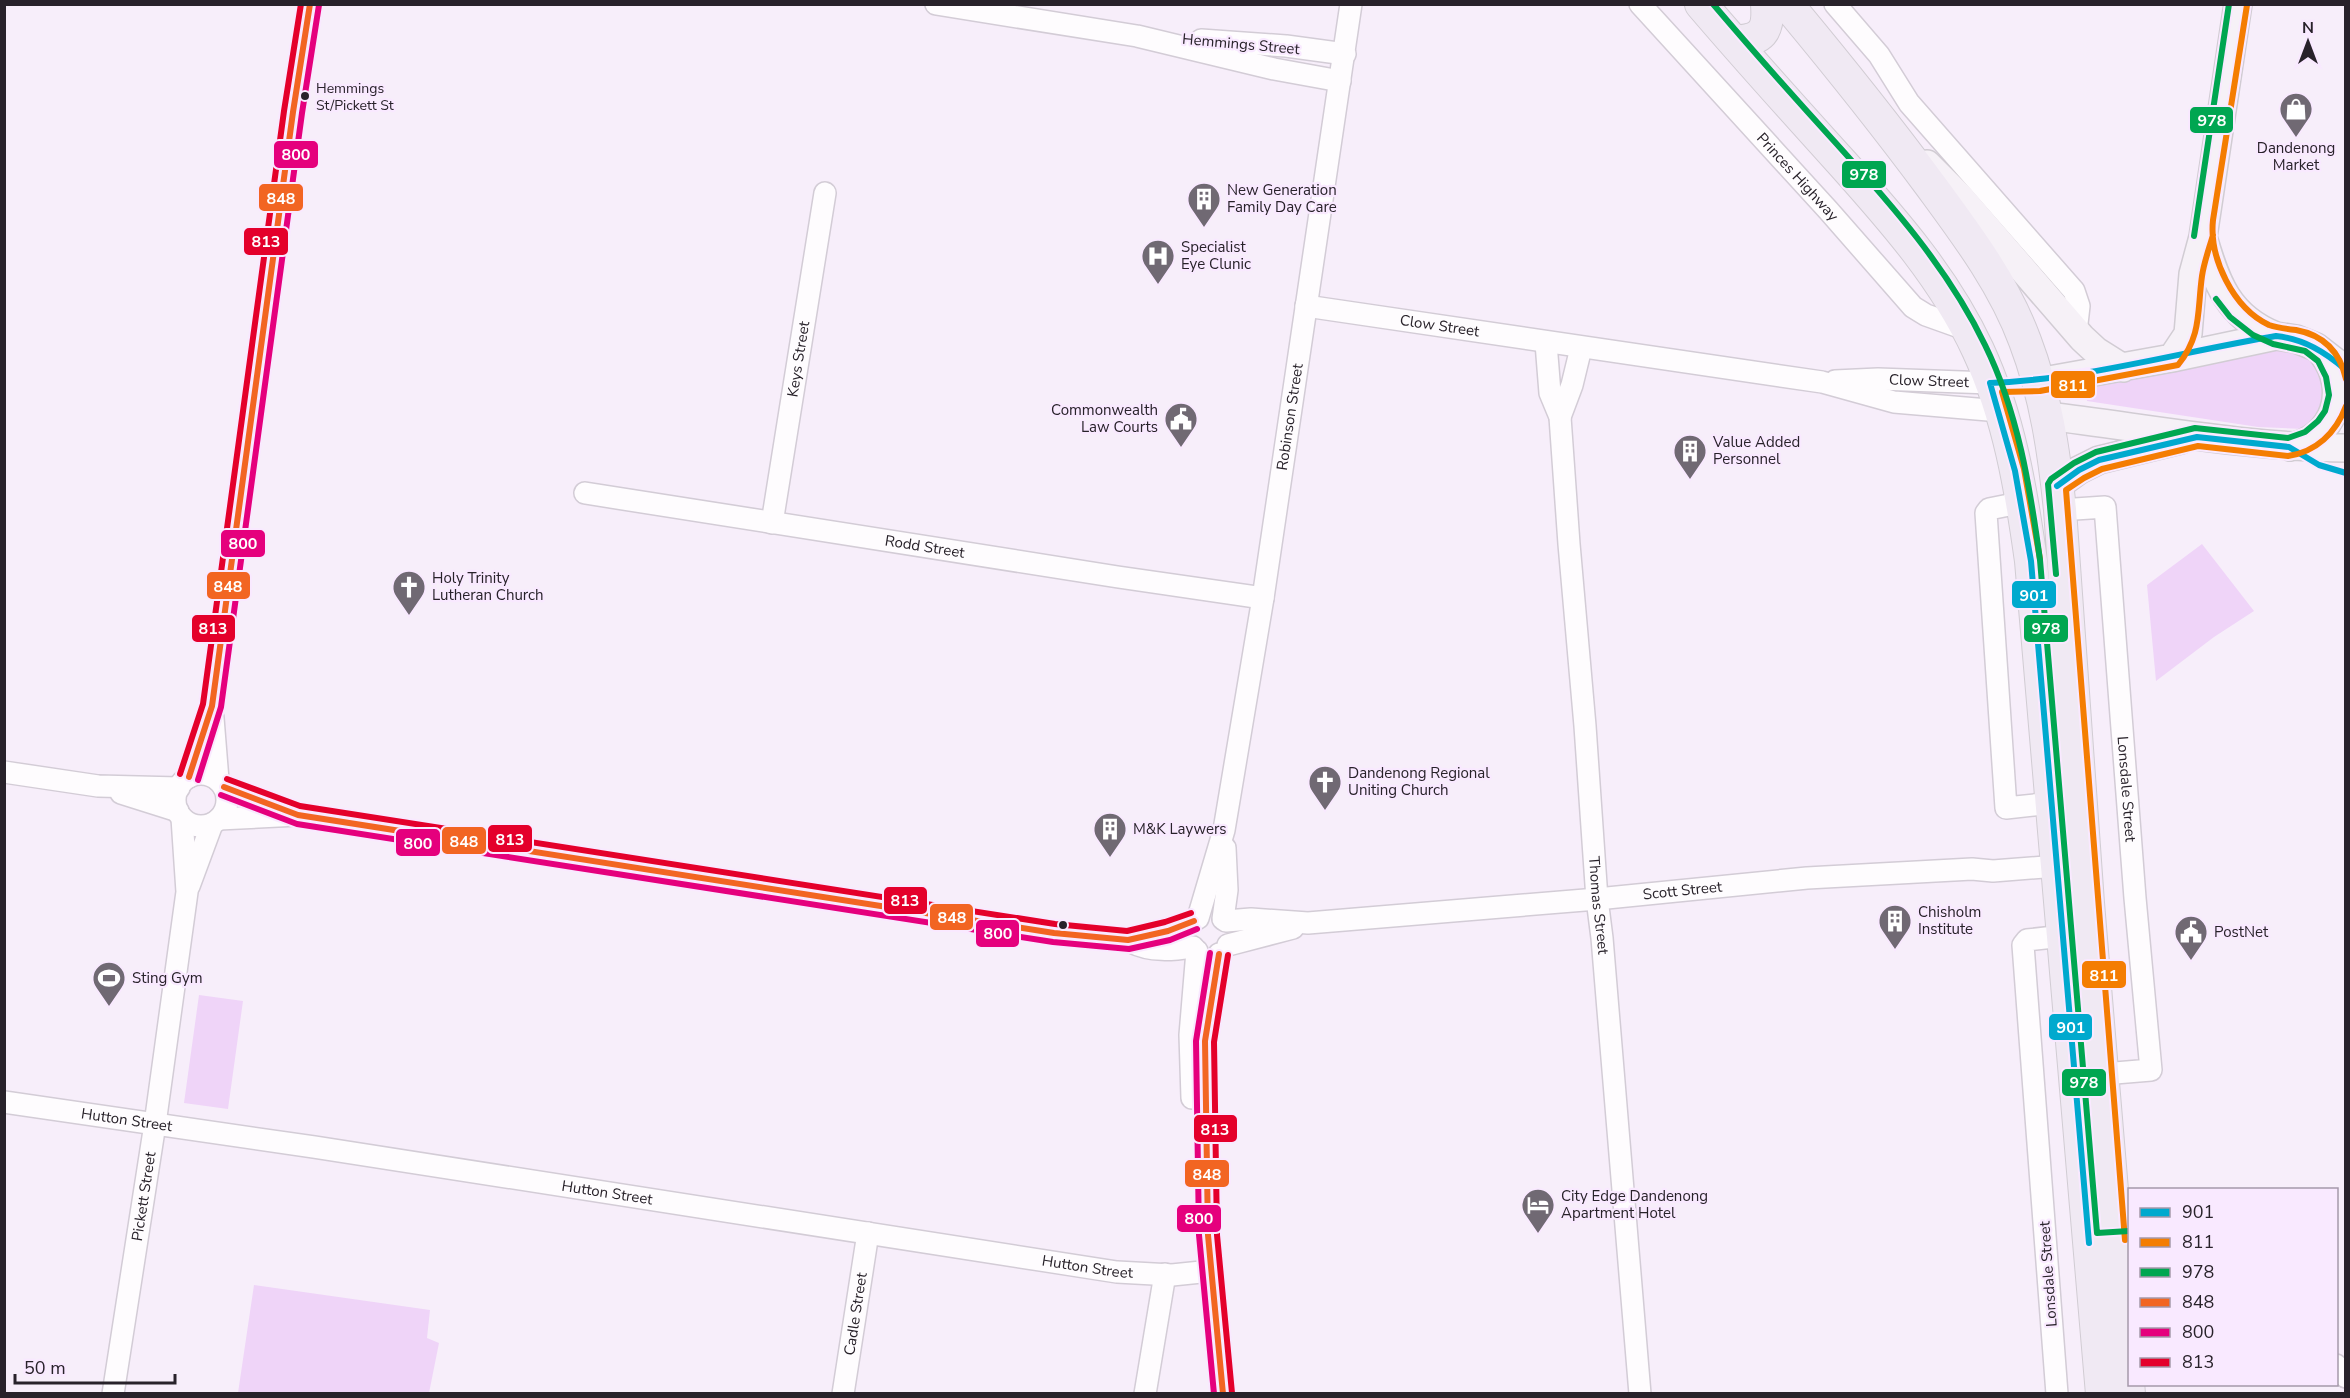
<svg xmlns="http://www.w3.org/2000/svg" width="2350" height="1398" font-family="'Nunito Sans',sans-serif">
  <rect width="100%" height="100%" fill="#f7eefa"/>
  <path fill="#efd4f8" d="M2290 349 2316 361 2328 403 2304 429 2258 427 2087 401 2085 388 2249 351Z
    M2202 544 2254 611 2214 637 2156 681 2147 585Z
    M199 995 243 1001 228 1109 184 1103Z
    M254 1285 430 1310 427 1338 439 1343 429 1393H238Z"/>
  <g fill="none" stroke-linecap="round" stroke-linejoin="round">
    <defs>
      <g id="minor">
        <path d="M936 4 1137 36 1274 69 1340 81"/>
        <path id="s1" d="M1640 4 1828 210 1913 307 1926 315 1968 330"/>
        <path d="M1835 4 1879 55 1909 103 2074 291 2079 306 2076 332"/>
        <path d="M1201 40 1286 46 1345 54"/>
        <path id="s2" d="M1306 306 1822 382 1894 402 2000 411"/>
        <path id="s3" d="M1546 343 1550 393 1560 417 1569 544 1585 726 1597 899 1602 938 1640 1394"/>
        <path id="s4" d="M1835 381 1878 379 1990 383"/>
        <path d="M1560 417 1572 385 1581 348"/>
        <path id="s5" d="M585 493 1118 577 1263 598"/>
        <path d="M2021 494 2009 505 1989 509 1986 513 2006 808 2052 803"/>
        <path id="s6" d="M2060 510 2105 507 2135 898 2151 1070 2103 1074"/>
        <path id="s7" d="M772 523 825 193"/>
        <path d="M213 718 218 780"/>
        <path d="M4 772 98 786 179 788"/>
        <circle cx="201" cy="800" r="26"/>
        <path d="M189 777 212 706 293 112 310 4"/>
        <path d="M224 787 289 812"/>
        <path d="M121 793 178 811"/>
        <path d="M219 819 298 815 1054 933 1128 940 1168 931 1194 921"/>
        <path d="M189 886 212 824"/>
        <path id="s8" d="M1198 918 1224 830 1263 598 1351 4"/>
        <path d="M1223 919 1227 890 1225 848"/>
        <path id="s9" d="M1226 921 1251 919 1308 923 1597 899 1807 878 1972 869 1993 871 2057 866"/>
        <path d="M1131 942C1151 952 1172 950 1193 947"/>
        <path d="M1228 945 1293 928"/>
        <path d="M1219 954 1205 1041 1208 1235 1223 1394"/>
        <path d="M1192 1098 1190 1035 1197 951"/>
        <path id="s10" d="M4 1102 314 1147 1117 1272 1172 1275 1211 1271"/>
        <path d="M2336 1365 2346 1377"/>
        <path id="s11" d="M113 1394 155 1124 187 892 182 818"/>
        <path id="s12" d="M843 1394 868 1233"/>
        <path d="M1145 1394 1165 1274"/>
        <path d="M2057 1394 2023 945 2027 940 2063 936"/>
      </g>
      <path id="major" d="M1927 164 1961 198 2082 338 2096 351 2123 368
        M2203 237C2216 282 2228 317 2276 336
        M2172 358 2188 334 2193 274 2203 237 2238 4
        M2038 382 2172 358 2276 336 2296 339 2316 347 2346 370
        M2048 416C2147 428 2245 447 2346 448
        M2290 447C2335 438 2350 390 2323 354
        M2057 486 2079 470 2099 460 2181 440"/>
      <path id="highway" d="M1701 4C1747 58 1795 111 1843 164 1894 221 1945 279 1978 350 2009 417 2021 489 2031 561L2102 1394
        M1787 4C1837 64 1885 124 1931 186 1967 235 2004 284 2025 341 2046 396 2054 452 2060 510L2088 903 2129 1394
        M1734 42C1762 40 1769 32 1767 4"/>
    </defs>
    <use href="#minor" stroke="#d3ccd6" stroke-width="24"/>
    <use href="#major" stroke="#d1ccd3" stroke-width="30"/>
    <use href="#highway" stroke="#d1ccd3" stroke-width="34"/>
    <use href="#minor" stroke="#fefcfe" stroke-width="21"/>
    <use href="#major" stroke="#f6f1f7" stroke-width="27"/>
    <use href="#highway" stroke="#f0e9f3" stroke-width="32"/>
    <defs>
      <path id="bus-1" d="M1990 383 2015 471 2031 561 2089 1243
        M1990 383C2087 379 2180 352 2276 336 2304 339 2325 352 2346 370
        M2057 486 2079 470 2099 460 2197 437 2289 447 2319 465 2346 473"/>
      <path id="bus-2" d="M2247 5 2213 220C2209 258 2233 308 2269 325 2278 328 2287 329 2296 330 2323 335 2340 352 2346 379
        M2040 559 2024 469 2002 392 2040 391 2178 365C2202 335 2197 312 2202 276 2204 262 2209 249 2213 235
        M2125 1240 2066 490 2084 478 2102 469 2198 446 2288 456C2316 452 2336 433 2346 406"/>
      <path id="bus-3" d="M1713 4C1753 51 1793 96 1834 141 1891 204 1948 268 1985 345 2018 412 2030 487 2040 560L2097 1233 2129 1231
        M2194 236 2229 4
        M2056 574 2048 484 2051 479 2074 463 2096 452 2195 428 2288 438 2305 432 2318 421 2325 411 2329 395 2326 377 2318 361 2305 351 2273 344 2253 335 2230 317 2216 299"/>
      <path id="bus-4" d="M189 777 212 706 293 112 310 4
        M224 787 298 815 1054 933 1128 940 1168 931 1194 921
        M1219 954 1205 1041 1208 1235 1223 1394"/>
      <path id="bus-5" d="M198 780 221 707 302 113 319 5
        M221 795 297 824 1053 942 1129 949 1170 940 1197 929
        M1210 953 1196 1041 1199 1235 1214 1394"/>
      <path id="bus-6" d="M180 774 203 704 284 111 301 4
        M227 779 300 806 1055 924 1127 931 1165 922 1191 913
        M1228 955 1214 1042 1217 1235 1232 1393"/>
    </defs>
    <use href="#bus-1" stroke="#f9e9ff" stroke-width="10"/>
    <use href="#bus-2" stroke="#f9e9ff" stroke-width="10"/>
    <use href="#bus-3" stroke="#f9e9ff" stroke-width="10"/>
    <use href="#bus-4" stroke="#f9e9ff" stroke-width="10"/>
    <use href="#bus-5" stroke="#f9e9ff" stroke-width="10"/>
    <use href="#bus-6" stroke="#f9e9ff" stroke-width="10"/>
    <use href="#bus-1" stroke="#00a9ce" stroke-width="6"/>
    <use href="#bus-2" stroke="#f47d02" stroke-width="6"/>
    <use href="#bus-3" stroke="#00a651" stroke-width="6"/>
    <use href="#bus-4" stroke="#f26522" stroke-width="6"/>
    <use href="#bus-5" stroke="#e5007d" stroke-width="6"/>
    <use href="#bus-6" stroke="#e4002b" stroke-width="6"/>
  </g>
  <defs>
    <symbol id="shop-pin" viewBox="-11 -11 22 30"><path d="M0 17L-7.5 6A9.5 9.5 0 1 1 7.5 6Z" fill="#706973" stroke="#f9e9ff"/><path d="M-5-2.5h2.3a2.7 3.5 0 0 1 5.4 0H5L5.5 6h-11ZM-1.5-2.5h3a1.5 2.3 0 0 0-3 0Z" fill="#fff"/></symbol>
    <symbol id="building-pin" viewBox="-11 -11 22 30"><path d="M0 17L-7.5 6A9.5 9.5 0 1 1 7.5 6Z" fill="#706973" stroke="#f9e9ff"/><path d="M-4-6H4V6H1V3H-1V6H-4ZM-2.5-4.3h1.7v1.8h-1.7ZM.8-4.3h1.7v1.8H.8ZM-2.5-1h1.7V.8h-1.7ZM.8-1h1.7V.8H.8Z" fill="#fff"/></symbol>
    <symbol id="hospital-pin" viewBox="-11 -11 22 30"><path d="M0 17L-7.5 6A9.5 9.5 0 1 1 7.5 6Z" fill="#706973" stroke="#f9e9ff"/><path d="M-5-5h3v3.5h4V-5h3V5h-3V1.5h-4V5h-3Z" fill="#fff"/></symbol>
    <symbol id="civic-pin" viewBox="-11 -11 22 30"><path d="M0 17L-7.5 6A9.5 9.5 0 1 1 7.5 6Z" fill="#706973" stroke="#f9e9ff"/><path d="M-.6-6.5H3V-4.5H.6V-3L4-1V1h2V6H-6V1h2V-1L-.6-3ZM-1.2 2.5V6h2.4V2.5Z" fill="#fff"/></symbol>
    <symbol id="church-pin" viewBox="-11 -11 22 30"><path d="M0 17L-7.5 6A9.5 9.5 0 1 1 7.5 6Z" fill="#706973" stroke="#f9e9ff"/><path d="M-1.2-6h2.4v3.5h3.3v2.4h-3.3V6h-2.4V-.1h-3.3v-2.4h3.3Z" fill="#fff"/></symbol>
    <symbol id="stadium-pin" viewBox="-11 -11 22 30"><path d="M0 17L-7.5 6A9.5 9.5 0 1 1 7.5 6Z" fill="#706973" stroke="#f9e9ff"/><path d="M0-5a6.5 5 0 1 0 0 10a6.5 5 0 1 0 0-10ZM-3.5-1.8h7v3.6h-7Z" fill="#fff"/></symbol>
    <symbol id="hotel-pin" viewBox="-11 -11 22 30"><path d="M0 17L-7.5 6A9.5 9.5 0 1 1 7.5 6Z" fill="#706973" stroke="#f9e9ff"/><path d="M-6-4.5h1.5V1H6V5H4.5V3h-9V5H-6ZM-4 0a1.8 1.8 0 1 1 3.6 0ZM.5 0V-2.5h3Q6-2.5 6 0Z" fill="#fff"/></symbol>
  </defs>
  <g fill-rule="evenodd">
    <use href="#shop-pin" x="2277" y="90" width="38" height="52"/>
    <use href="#building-pin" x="1185" y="180" width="38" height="52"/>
    <use href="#hospital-pin" x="1139" y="237" width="38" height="52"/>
    <use href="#civic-pin" x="1162" y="400" width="38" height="52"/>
    <use href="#building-pin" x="1671" y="432" width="38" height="52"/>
    <use href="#church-pin" x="390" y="568" width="38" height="52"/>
    <use href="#church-pin" x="1306" y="763" width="38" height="52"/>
    <use href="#building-pin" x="1091" y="810" width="38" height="52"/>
    <use href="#building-pin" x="1876" y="902" width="38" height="52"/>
    <use href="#civic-pin" x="2172" y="913" width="38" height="52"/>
    <use href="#stadium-pin" x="90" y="959" width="38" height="52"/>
    <use href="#hotel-pin" x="1519" y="1186" width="38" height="52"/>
  </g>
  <g fill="#28222a" stroke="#f9e9ff" stroke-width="2">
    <circle cx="305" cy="96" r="5"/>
    <circle cx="1063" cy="925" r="5"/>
  </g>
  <g text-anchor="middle" stroke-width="4.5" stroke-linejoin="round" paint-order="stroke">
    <g font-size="14" fill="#28222a" stroke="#f9e9ff" text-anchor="start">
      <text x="316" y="93">Hemmings<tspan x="316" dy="17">St/Pickett St</tspan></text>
    </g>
    <g font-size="15" fill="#28222a" stroke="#f9e9ff">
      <text transform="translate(1241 44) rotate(5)" y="5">Hemmings Street</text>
      <text dy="5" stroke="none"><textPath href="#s1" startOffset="234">Princes Highway</textPath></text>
      <text dy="5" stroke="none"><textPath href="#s2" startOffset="135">Clow Street</textPath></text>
      <text dy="5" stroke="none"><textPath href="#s7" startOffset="166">Keys Street</textPath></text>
      <text dy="5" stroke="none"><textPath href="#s4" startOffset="94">Clow Street</textPath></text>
      <text dy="5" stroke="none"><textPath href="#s8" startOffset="510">Robinson Street</textPath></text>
      <text dy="5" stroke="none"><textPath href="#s5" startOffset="344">Rodd Street</textPath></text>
      <text dy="5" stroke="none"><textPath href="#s6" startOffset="328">Lonsdale Street</textPath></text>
      <text dy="5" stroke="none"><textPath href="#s9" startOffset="458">Scott Street</textPath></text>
      <text dy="5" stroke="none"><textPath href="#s3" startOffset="566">Thomas Street</textPath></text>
      <text dy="5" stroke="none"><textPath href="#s10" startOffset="124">Hutton Street</textPath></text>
      <text dy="5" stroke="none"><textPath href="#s10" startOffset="610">Hutton Street</textPath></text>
      <text dy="5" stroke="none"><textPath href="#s11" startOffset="200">Pickett Street</textPath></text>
      <text dy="5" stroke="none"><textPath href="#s10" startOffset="1096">Hutton Street</textPath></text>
      <text transform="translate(2048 1274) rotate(-94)" y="5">Lonsdale Street</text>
      <text dy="5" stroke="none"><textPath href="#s12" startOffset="81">Cadle Street</textPath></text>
    </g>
    <g font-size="15" fill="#28222a" stroke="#f9e9ff" text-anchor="start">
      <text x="2296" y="153" text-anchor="middle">Dandenong<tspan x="2296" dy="17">Market</tspan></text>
      <text x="1227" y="195">New Generation<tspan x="1227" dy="17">Family Day Care</tspan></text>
      <text x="1181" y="252">Specialist<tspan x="1181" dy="17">Eye Clunic</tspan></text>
      <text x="1158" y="415" text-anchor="end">Commonwealth<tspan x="1158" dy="17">Law Courts</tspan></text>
      <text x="1713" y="447">Value Added<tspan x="1713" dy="17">Personnel</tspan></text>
      <text x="432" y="583">Holy Trinity<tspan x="432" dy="17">Lutheran Church</tspan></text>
      <text x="1348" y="778">Dandenong Regional<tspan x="1348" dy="17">Uniting Church</tspan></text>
      <text x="1133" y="834">M&amp;K Laywers</text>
      <text x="1918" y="917">Chisholm<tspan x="1918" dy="17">Institute</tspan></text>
      <text x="2214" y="937">PostNet</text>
      <text x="132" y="983">Sting Gym</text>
      <text x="1561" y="1201">City Edge Dandenong<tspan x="1561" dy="17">Apartment Hotel</tspan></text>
    </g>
  </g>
  <g stroke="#f9e9ff" stroke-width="2">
    <rect x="2189" y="106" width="45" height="28" rx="6" fill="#00a651"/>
    <rect x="273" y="140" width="46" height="29" rx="6" fill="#e5007d"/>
    <rect x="1841" y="160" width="46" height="29" rx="6" fill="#00a651"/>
    <rect x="258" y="183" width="46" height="29" rx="6" fill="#f26522"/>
    <rect x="243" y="227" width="46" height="29" rx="6" fill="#e4002b"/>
    <rect x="2050" y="370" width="46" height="29" rx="6" fill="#f47d02"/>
    <rect x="220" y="529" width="46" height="29" rx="6" fill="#e5007d"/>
    <rect x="206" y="571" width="45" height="29" rx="6" fill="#f26522"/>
    <rect x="2011" y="580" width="46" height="29" rx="6" fill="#00a9ce"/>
    <rect x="191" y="614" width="45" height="29" rx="6" fill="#e4002b"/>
    <rect x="2023" y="614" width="46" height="29" rx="6" fill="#00a651"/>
    <rect x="487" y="824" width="46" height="29" rx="6" fill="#e4002b"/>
    <rect x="441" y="826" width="46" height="29" rx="6" fill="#f26522"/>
    <rect x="395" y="828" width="46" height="29" rx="6" fill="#e5007d"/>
    <rect x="883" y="886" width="45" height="29" rx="6" fill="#e4002b"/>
    <rect x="929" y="903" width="45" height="28" rx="6" fill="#f26522"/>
    <rect x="975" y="919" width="45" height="29" rx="6" fill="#e5007d"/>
    <rect x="2081" y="960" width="46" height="29" rx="6" fill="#f47d02"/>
    <rect x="2048" y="1013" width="45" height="28" rx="6" fill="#00a9ce"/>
    <rect x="2061" y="1068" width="46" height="29" rx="6" fill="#00a651"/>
    <rect x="1193" y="1114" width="45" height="29" rx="6" fill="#e4002b"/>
    <rect x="1184" y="1159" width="46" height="29" rx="6" fill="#f26522"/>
    <rect x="1176" y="1204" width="46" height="29" rx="6" fill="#e5007d"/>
  </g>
  <g font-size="16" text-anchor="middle" font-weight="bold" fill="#fff">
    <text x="2212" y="126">978</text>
    <text x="296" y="160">800</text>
    <text x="1864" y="180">978</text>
    <text x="281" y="204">848</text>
    <text x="266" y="247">813</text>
    <text x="2073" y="391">811</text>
    <text x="243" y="549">800</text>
    <text x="228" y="592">848</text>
    <text x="2034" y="601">901</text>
    <text x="213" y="634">813</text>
    <text x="2046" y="634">978</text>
    <text x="510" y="845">813</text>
    <text x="464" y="847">848</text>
    <text x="418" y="849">800</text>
    <text x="905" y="906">813</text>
    <text x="952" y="923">848</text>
    <text x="998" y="939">800</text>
    <text x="2104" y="981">811</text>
    <text x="2071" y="1033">901</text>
    <text x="2084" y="1088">978</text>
    <text x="1215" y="1135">813</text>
    <text x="1207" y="1180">848</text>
    <text x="1199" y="1224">800</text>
  </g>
  <rect width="2350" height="1398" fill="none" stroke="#28222a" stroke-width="12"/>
  <rect x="2128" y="1188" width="210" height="198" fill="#f9e9ff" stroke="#a599aa" stroke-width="1.5"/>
  <rect x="2140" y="1208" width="30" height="9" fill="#00a9ce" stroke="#a599aa" stroke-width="1.5"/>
  <text x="2182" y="1218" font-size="18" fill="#28222a">901</text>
  <rect x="2140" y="1238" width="30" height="9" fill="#f47d02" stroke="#a599aa" stroke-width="1.5"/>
  <text x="2182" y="1248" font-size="18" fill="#28222a">811</text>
  <rect x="2140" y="1268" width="30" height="9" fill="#00a651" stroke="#a599aa" stroke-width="1.5"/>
  <text x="2182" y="1278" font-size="18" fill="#28222a">978</text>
  <rect x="2140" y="1298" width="30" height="9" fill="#f26522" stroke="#a599aa" stroke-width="1.5"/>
  <text x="2182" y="1308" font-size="18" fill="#28222a">848</text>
  <rect x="2140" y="1328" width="30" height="9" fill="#e5007d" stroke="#a599aa" stroke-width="1.5"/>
  <text x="2182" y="1338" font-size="18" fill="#28222a">800</text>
  <rect x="2140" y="1358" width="30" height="9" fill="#e4002b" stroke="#a599aa" stroke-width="1.5"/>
  <text x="2182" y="1368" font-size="18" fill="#28222a">813</text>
  <g transform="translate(2308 42)" stroke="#f9e9ff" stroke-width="4.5" paint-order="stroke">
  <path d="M0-4.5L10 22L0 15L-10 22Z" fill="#28222a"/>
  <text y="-9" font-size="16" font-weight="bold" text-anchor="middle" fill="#28222a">N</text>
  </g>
  <path d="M15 1374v9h160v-9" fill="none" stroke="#28222a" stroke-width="3"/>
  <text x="24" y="1374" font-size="18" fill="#28222a" stroke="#f9e9ff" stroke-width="4.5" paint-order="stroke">50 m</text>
</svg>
